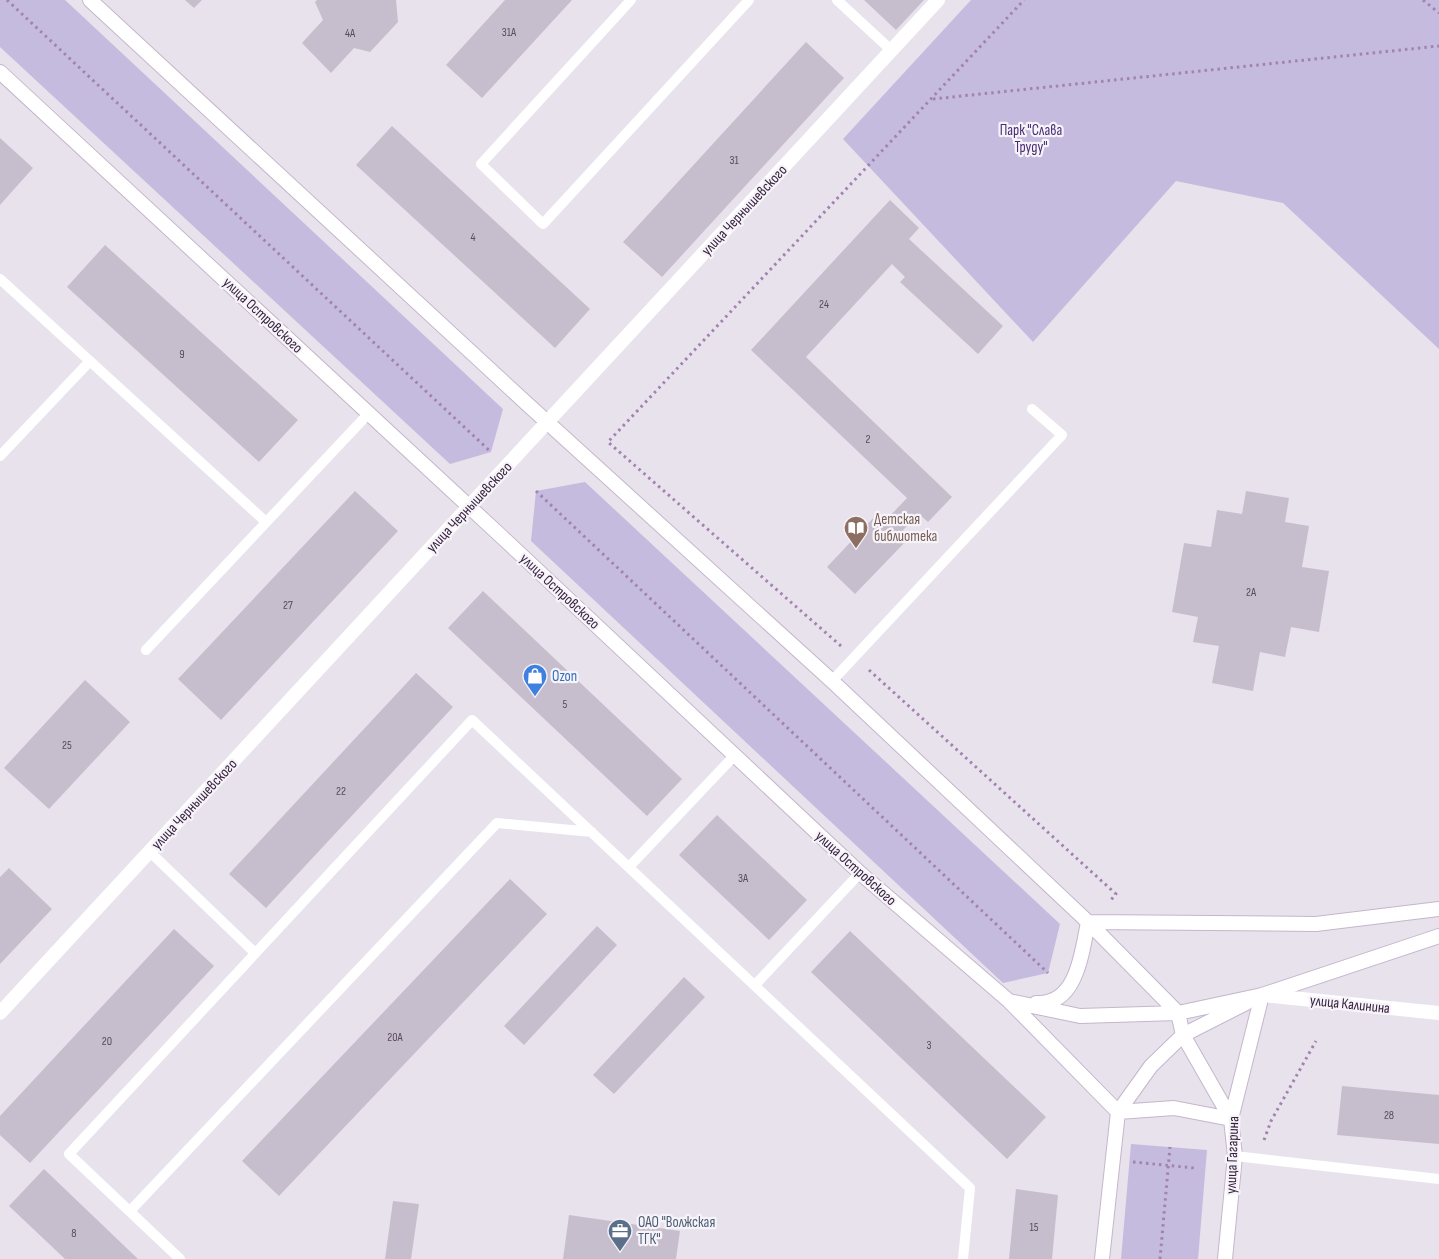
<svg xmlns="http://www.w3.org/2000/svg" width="1439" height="1259" font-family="'Sofia Sans Condensed',sans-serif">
  <rect width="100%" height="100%" fill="#e8e2ec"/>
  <path fill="#c5bbde" d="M0 0H65L503 409 491 452 450 464 0 47Z
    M971 0H1439V349L1283 203 1176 181 1033 342 843 139Z
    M585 482 1060 924 1048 973 1003 983 531 541 536 491Z
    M1131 1144 1207 1150 1198 1259H1121Z"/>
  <path fill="#c7becd" d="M185 0H202L194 8Z
    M317 0H396L398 22 370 52 354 48 331 73 302 43 323 20 315 2Z
    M505 0H572L482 98 446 65Z
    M864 0H924L896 30Z
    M806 42 844 78 662 277 623 242Z
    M392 126 590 309 555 348 356 165Z
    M0 138 33 168 0 205Z
    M890 200 919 228 909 239 1003 326 978 354 900 282 905 277 892 264 806 357 952 497 928 522 919 514 903 530 910 537 855 594 827 567 879 512 886 520 907 498 751 350Z
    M105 245 298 420 259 462 67 287Z
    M355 491 398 531 221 720 178 679Z
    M1246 491 1289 498 1285 522 1309 526 1302 567 1329 571 1319 632 1291 627 1285 657 1260 652 1253 691 1212 683 1219 646 1193 642 1198 617 1172 612 1184 543 1211 547 1217 510 1242 514Z
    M483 591 682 779 647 816 448 628Z
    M416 673 453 707 266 908 229 874Z
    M85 680 130 722 49 809 4 768Z
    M717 815 807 900 769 940 679 855Z
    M9 868 52 909 0 964V877Z
    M510 879 547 914 279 1196 242 1161Z
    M597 926 617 945 524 1045 504 1026Z
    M174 929 214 966 30 1163 0 1135V1116Z
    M850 931 1046 1117 1007 1159 811 972Z
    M684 977 705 997 614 1094 593 1075Z
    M1342 1086 1439 1095V1144L1337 1135Z
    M44 1169 138 1259H65L9 1206Z
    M1016 1189 1058 1195 1052 1259H1009Z
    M393 1201 419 1204 411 1259H385Z
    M569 1215 680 1231 676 1259H563Z"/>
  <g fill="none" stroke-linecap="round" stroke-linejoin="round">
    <defs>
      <path id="secondary" d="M90 0 525 402 832 681 1088 922 1178 1013 1183 1035 1231 1119
        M0 72 502 537 860 873 1009 1001 1118 1112
        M1088 922 1316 924 1439 909
        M1009 1001 1080 1016 1178 1013 1262 995 1439 936
        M1036 1003C1077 1006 1082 952 1088 922
        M1118 1112 1174 1108 1231 1119
        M1102 1259 1118 1112 1151 1066 1183 1035 1246 1003
        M1225 1259 1235 1156 1231 1119 1262 995"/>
    </defs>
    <use href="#secondary" stroke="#c4b6cc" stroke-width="16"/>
    <path stroke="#a283b0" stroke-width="3" stroke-dasharray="2.5 4" stroke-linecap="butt" d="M7 0 491 452
      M1423 0 1439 13
      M933 99 1439 46
      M536 491 1048 973
      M841 646 608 442 1024 0
      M869 670 1116 894 1110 901
      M1264 1140 1271 1121 1316 1041
      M1133 1162 1195 1168
      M1160 1259 1170 1147"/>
    <path stroke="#fff" stroke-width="10" d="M631 0 481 164 543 224 749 0
      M837 0 891 50
      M0 279 266 522
      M0 456 90 361
      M146 650 369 413
      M832 681 1062 435 1032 409
      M150 852 255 953
      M629 867 735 755
      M755 985 860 873
      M1235 1156 1439 1179
      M130 1211 497 823 592 832
      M180 1259 69 1154 472 720 970 1188 963 1259"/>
    <path stroke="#fff" stroke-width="14" d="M1262 995 1439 1013
      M0 1013 938 0"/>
    <use href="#secondary" stroke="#fff" stroke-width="14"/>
  </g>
  <defs>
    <symbol id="library-pin" viewBox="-11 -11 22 30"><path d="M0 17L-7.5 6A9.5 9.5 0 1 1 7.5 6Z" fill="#8d6e63" stroke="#f6f3f9"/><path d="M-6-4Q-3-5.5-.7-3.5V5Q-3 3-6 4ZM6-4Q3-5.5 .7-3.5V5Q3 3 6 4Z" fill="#fff"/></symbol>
    <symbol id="shop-pin" viewBox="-11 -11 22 30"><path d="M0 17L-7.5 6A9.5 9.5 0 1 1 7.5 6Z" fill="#3f7fe0" stroke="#f6f3f9"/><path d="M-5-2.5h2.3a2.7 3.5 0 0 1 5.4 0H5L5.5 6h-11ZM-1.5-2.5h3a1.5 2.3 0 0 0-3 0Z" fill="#fff"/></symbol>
    <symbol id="office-pin" viewBox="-11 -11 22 30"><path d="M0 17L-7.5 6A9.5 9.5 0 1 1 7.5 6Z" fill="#5c6f8a" stroke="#f6f3f9"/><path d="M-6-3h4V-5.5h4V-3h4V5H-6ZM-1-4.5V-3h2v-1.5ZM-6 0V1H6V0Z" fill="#fff"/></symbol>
  </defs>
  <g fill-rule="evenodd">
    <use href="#library-pin" x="842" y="514" width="28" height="38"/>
    <use href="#shop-pin" x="521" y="662" width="28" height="38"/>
    <use href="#office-pin" x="606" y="1217" width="28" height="38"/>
  </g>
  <g text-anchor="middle" stroke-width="4.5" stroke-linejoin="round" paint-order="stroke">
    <g font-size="12" fill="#5a4962">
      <text x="509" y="36">31А</text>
      <text x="350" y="37">4А</text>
      <text x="734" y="164">31</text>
      <text x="473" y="241">4</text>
      <text x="824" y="308">24</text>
      <text x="182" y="358">9</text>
      <text x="868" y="443">2</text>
      <text x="1251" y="596">2А</text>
      <text x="288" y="609">27</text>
      <text x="565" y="708">5</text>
      <text x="67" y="749">25</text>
      <text x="341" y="795">22</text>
      <text x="743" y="882">3А</text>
      <text x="395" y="1041">20А</text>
      <text x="107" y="1045">20</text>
      <text x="929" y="1049">3</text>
      <text x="1389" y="1119">28</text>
      <text x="1034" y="1231">15</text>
      <text x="74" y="1237">8</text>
    </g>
    <g font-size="15" fill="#482c75" stroke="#f6f3f9">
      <text x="1031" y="135">Парк "Слава<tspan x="1031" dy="17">Труду"</tspan></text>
    </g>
    <g font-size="15" fill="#36223e" stroke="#f6f3f9">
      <text transform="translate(744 210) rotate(-47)" y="5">улица Чернышевского</text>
      <text transform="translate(263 315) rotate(43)" y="5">улица Островского</text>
      <text transform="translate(469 507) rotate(-47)" y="5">улица Чернышевского</text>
      <text transform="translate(560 591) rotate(43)" y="5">улица Островского</text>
      <text transform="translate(194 804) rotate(-47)" y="5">улица Чернышевского</text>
      <text transform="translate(856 868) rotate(42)" y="5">улица Островского</text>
      <text transform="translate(1350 1004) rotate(6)" y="5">улица Калинина</text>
      <text transform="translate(1232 1155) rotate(-88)" y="5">улица Гагарина</text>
    </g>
    <g font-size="15" fill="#785e54" stroke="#f6f3f9" text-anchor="start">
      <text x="874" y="524">Детская<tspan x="874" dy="17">библиотека</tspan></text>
    </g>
    <g font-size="15" fill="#366cbe" stroke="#f6f3f9" text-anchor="start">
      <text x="552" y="681">Ozon</text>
    </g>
    <g font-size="15" fill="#4e5e75" stroke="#f6f3f9" text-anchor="start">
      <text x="638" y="1227">ОАО "Волжская<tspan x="638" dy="17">ТГК"</tspan></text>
    </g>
  </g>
</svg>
